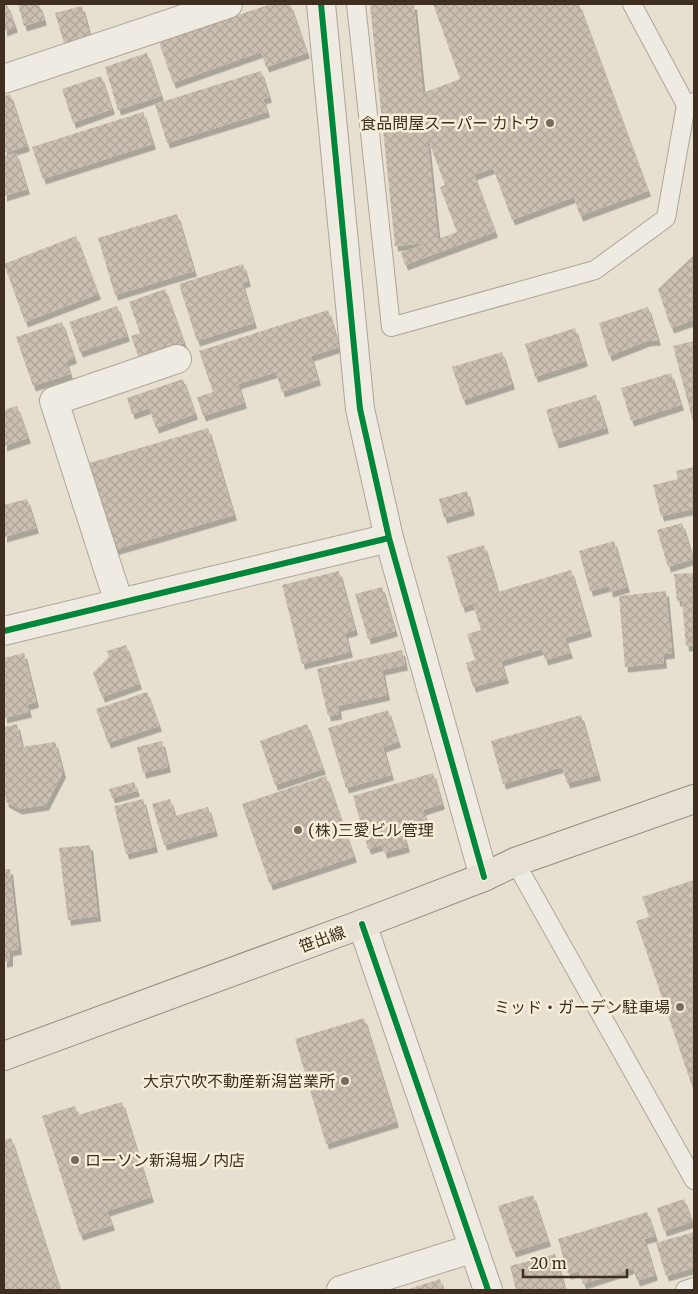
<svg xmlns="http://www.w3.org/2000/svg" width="698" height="1294" font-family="Merriweather,'Noto Sans JP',serif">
  <defs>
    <pattern id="building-cross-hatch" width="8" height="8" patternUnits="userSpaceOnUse" patternTransform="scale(1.25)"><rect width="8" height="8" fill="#cbbfb2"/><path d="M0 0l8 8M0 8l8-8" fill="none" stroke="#afa499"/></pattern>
    <filter id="shadow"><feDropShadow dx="3" dy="5.5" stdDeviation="0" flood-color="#0004"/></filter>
  </defs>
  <rect width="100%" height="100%" fill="#e7e0d1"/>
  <path fill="url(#building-cross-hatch)" fill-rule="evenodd" filter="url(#shadow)" d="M4 4H7L15 27 4 31Z
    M18 4H39L44 20 24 26Z
    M271 4H290L307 53 266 67 261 52 173 83 159 42Z
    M370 4H414L423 93 460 79 433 4H579L648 191 580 216 574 197 512 220 493 168 474 175 495 232 405 265 401 253 427 243 395 246ZM427 136 445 185 440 187 457 232 438 239Z
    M82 6 90 36 64 43 55 13Z
    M147 53 161 96 118 110 105 67Z
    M261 71 269 97 263 99 267 112 167 143 155 104Z
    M101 76 112 109 73 123 62 89Z
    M10 94 27 146 4 153V96Z
    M143 112 153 144 43 179 32 147Z
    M16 153 27 189 4 196V156Z
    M177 214 194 271 115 295 98 238Z
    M76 236 98 294 25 322 4 264Z
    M694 255V320L671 328 658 289Z
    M243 264 248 281 242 283 254 323 197 341 179 284Z
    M165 289 184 343 139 359 131 336 140 333 129 302Z
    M117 306 127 336 80 352 69 322Z
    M648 307 658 340 647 341 609 356 599 323Z
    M328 310 339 347 311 356 318 380 282 392 276 372 238 384 244 403 203 416 197 397 213 392 199 351Z
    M62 322 74 358 66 361 70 374 33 386 16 337Z
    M575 328 585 361 535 377 525 344Z
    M694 341V425L673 346Z
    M502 352 512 384 463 400 452 367Z
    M671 373 681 405 631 421 621 388Z
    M183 379 195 414 156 428 149 408 132 414 127 398Z
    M596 395 606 428 556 443 546 410Z
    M17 406 28 438 4 446V410Z
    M208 428 234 515 114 550 89 463Z
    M694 467V509L661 516 653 485 678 479 676 471Z
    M467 491 472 510 444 518 439 499Z
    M27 499 36 528 4 537V505Z
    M682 523 693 559 668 567 657 530Z
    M614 541 627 587 610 592 609 586 590 591 579 551Z
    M484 545 498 592 571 570 589 631 565 638 570 653 545 660 542 649 501 661 506 678 473 687 466 663 475 660 467 634 481 630 473 604 462 607 447 556Z
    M339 571 355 630 345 633 350 652 302 664 282 585Z
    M694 573V646H686L682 600 677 601 674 574Z
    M382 587 395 631 368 639 355 594Z
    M666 591 672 653 663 654 664 663 625 667 619 596Z
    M126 645 139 684 102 697 93 673 109 657 107 651Z
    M402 650 405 665 382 670 387 695 338 706 339 714 328 716 317 669Z
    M24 653 36 702 27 705 29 712 4 718V658Z
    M147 692 159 726 108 743 96 709Z
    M388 710 398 742 383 747 391 775 346 788 328 728Z
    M581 715 598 775 567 783 562 767 503 784 491 741Z
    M17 724 22 747 55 742 63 772 46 805 19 809 6 802 4 785V727Z
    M307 724 323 769 275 785 260 741Z
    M162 741 168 767 143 773 137 747Z
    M433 773 442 804 423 810 426 819 401 826 407 847 384 853 382 845 368 849 353 796Z
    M326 776 354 857 270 885 242 804Z
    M134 782 137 791 112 798 109 789Z
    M143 799 155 847 126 854 114 806Z
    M170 799 175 816 208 807 215 831 164 845 152 804Z
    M90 845 98 916 68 920 59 848Z
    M4 869H10L19 949 10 951V961L4 962Z
    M694 880V1092L636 921 649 917 642 897Z
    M364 1018 396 1122 326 1144 295 1039Z
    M122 1102 151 1197 107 1211 112 1225 80 1235 42 1116 75 1106 78 1115Z
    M11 1138 60 1290H4V1140Z
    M533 1195 548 1241 513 1252 498 1206Z
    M684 1199 692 1222 664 1231 657 1208Z
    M647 1212 655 1236 644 1239 655 1275 637 1281 633 1268 583 1284 579 1271 568 1274 558 1239Z
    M694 1232V1268L666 1276 656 1243Z
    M555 1254 565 1290H516L510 1266Z
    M440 1279 443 1290H406Z"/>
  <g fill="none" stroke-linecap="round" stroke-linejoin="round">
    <defs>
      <path id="service" d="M356 4 391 327 595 270 666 218 686 105
        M632 4 686 105 694 102
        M515 862 694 1180
        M685 1290 694 1287"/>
      <path id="minor" d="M321 4 360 409 389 538 484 877
        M4 79 228 4
        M119 603 54 401 177 359
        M4 631 389 538
        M362 924 488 1290
        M341 1290 474 1248"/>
      <path id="primary" d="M4 1056 362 924 484 877 515 862 694 799"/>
    </defs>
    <use href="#service" stroke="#ada599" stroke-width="20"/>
    <use href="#minor" stroke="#ada599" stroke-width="30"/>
    <use href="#primary" stroke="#928b80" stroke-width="30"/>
    <use href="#service" stroke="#efebe3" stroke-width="18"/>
    <use href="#minor" stroke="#efebe3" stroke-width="28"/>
    <use href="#primary" stroke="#e6e1d4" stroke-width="28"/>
    <defs>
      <path id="cycleway" d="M321 4 360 409 389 538 484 877
        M4 631 389 538
        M362 924 488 1290"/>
    </defs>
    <use href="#cycleway" stroke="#f7eed8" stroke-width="9"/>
    <use href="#cycleway" stroke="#00873e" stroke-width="6"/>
  </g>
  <g fill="#786c5e" stroke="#f7eed8" stroke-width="2">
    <circle cx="550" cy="123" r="5"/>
    <circle cx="298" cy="830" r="5"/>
    <circle cx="680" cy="1007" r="5"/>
    <circle cx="345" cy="1081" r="5"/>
    <circle cx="75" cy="1160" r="5"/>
  </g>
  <g text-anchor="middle" stroke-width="5" stroke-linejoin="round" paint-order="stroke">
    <g font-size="16" fill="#3d2e20" stroke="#f7eed8" text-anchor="end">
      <text x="540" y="129">食品問屋スーパー カトウ</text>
      <text x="308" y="836" text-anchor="start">(株)三愛ビル管理</text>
      <text x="670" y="1013">ミッド・ガーデン駐車場</text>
      <text x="335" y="1087">大京穴吹不動産新潟営業所</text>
      <text x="85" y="1166" text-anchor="start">ローソン新潟堀ノ内店</text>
    </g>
    <g font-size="16" fill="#3d2e20" stroke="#f7eed8">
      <text transform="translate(322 939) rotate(-20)" y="6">笹出線</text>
    </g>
  </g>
  <rect width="698" height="1294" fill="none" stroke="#3d2e20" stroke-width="10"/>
  <path d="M523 1269v8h104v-8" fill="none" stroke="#3d2e20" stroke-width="2.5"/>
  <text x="530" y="1269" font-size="15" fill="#3d2e20" stroke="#f7eed8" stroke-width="4" paint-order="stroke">20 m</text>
</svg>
